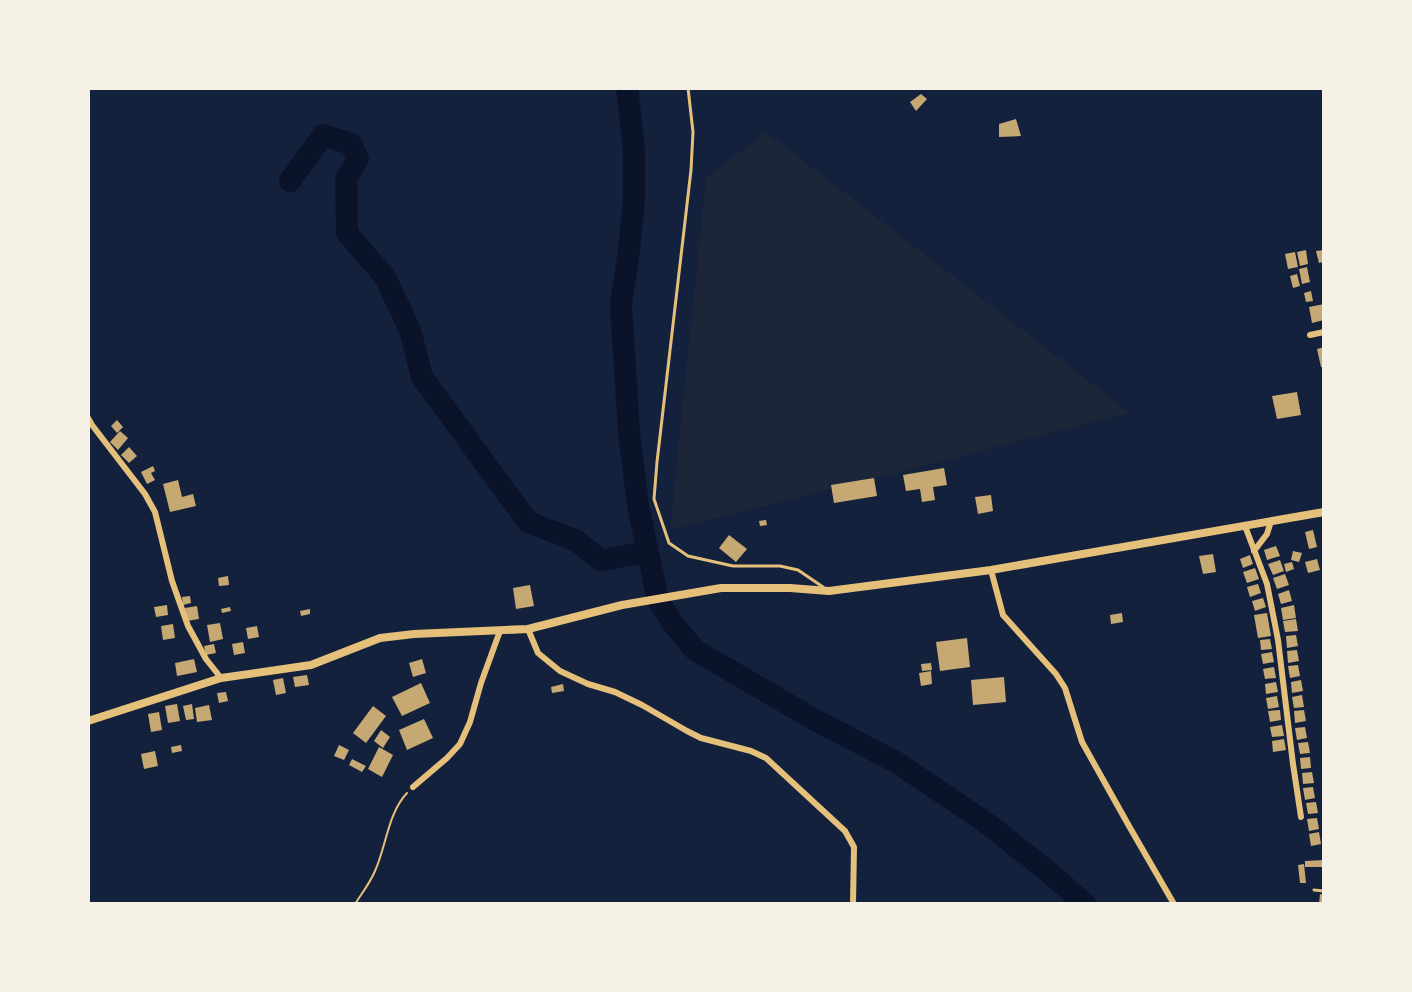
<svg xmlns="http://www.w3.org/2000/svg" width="1412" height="992" font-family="Jost,sans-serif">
  <rect width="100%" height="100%" fill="#14213d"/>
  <path fill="#1d2539" d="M766 132 1130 413 670 530 706 178Z"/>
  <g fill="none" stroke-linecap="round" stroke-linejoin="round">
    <path stroke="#0b132b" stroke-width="22" d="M627 88 634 150V199L629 251 621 304 629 433 638 505 658 600 675 626 695 650 815 720 896 762 985 822 1044 868 1085 904
      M290 181 323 135 351 144 358 159 346 179 347 233 385 277 410 330 422 377 528 522 575 540 601 560 647 552"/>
  </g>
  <path fill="#c6a872" d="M921 94 927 99 916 111 910 102Z
    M1016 119 1021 136 999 137V124Z
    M1306 250 1308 264 1300 266 1297 252Z
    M1324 250V262L1319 263 1316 251Z
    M1295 252 1298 267 1288 269 1285 254Z
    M1307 267 1310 282 1302 284 1299 269Z
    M1297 274 1300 286 1293 288 1290 276Z
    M1311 291 1313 301 1306 302 1304 293Z
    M1324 304V320L1312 323 1309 307Z
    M1324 347V367H1321L1317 349Z
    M1297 392 1301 415 1277 419 1272 396Z
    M117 420 123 427 117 433 111 426Z
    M120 431 128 438 118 450 110 442Z
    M129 447 137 456 129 463 121 455Z
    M153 466 155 471 151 473 155 480 147 484 141 472Z
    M944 468 947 485 933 487 935 500 922 502 920 489 906 491 903 475Z
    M874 478 877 496 834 503 831 485Z
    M178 480 182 497 193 494 196 506 170 512 163 484Z
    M991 495 993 511 978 514 975 497Z
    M766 520 767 525 760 526 759 521Z
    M1313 530 1317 547 1309 549 1305 532Z
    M729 535 747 549 736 562 719 548Z
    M1276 546 1280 556 1267 560 1264 550Z
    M1293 551 1302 553 1299 562 1291 560Z
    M1213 554 1216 572 1203 574 1199 556Z
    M1250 555 1253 564 1243 568 1240 559Z
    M1317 559 1320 570 1308 573 1305 562Z
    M1280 560 1284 571 1273 575 1268 564Z
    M1292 562 1294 569 1286 572 1284 564Z
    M1255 568 1259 579 1247 583 1243 572Z
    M1285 574 1289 585 1277 589 1273 578Z
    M228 576 229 585 219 586 218 578Z
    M1258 584 1261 593 1250 597 1247 587Z
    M530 585 534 606 516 609 513 588Z
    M1289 590 1292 601 1281 604 1278 594Z
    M190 596 191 603 183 605 182 597Z
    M1263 598 1266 607 1255 611 1252 601Z
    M167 605 168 615 156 617 154 607Z
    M1294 605 1296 618 1283 620 1281 608Z
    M197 606 199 619 187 621 185 608Z
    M230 607 231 611 222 613 221 609Z
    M310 609V614L301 616 300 611Z
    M1122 613 1123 622 1111 624 1110 615Z
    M1267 613 1271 636 1258 638 1254 615Z
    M1296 619 1298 631 1285 632 1283 621Z
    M220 623 223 639 210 642 207 625Z
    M173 624 175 638 163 640 161 626Z
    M257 626 259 637 248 639 246 628Z
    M1296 635 1298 646 1287 648 1286 636Z
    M967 638 970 667 940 671 936 642Z
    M1270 639 1272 649 1261 650 1260 640Z
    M243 642 245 653 234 655 232 644Z
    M214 644 216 653 206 655 204 646Z
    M1297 650 1299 661 1288 663 1287 651Z
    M1272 652 1274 662 1263 664 1261 654Z
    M194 659 197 672 177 676 175 663Z
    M422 659 426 673 413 677 409 663Z
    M931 663 932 670 922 671 921 664Z
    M1298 665 1300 676 1290 678 1288 666Z
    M1274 667 1276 678 1265 679 1263 669Z
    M931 671 932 684 921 686 919 673Z
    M307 675 309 685 295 687 293 677Z
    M1004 677 1006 702 973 705 971 680Z
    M283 678 286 693 276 695 273 680Z
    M1301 680 1303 691 1292 693 1291 682Z
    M1276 682 1278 692 1266 694 1265 684Z
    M421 683 430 703 402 716 392 697Z
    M563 684 564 691 552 693 551 687Z
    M226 692 228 701 219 703 217 693Z
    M1302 695 1304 707 1294 708 1292 697Z
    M1277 696 1279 707 1268 709 1266 698Z
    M177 704 180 721 168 723 165 706Z
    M192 704 194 719 186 720 183 706Z
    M209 705 212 720 197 722 195 708Z
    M373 706 386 716 366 743 353 733Z
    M1280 710 1281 720 1270 722 1268 711Z
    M1304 710 1306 721 1295 723 1294 711Z
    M159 712 162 730 151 732 148 714Z
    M424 719 433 738 407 750 399 730Z
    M1282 725 1284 736 1272 737 1270 727Z
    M1305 727 1307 738 1297 740 1295 728Z
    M381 730 390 737 383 748 374 741Z
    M1284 739 1286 750 1273 752 1272 741Z
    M1308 742 1310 753 1300 754 1298 743Z
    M181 745 182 751 172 753 171 747Z
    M339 745 349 750 344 760 334 756Z
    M379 747 393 755 382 777 368 769Z
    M155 751 158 766 144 769 141 754Z
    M1310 757 1311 768 1301 769 1300 758Z
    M352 759 366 766 362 772 349 765Z
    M1312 772 1314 783 1303 784 1302 773Z
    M1313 787 1315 798 1305 800 1303 788Z
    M1316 802 1318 813 1308 814 1306 803Z
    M1317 818 1319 829 1309 831 1307 819Z
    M1319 832 1321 844 1311 846 1309 834Z
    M1324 860V867H1305V861Z
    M1304 864 1306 883H1300L1298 865Z
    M1320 894 1324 895V904H1319Z"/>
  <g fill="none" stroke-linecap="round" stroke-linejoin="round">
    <path stroke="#e5c07b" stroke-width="2" d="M355 904C362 893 370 883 375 871 386 847 388 813 407 793"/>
    <path stroke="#e5c07b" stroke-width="3" d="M688 88 693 132 691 170 657 462 654 499 669 543 688 556 733 566H780L798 570 823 587
      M1314 890 1324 891"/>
    <path stroke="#e5c07b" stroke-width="6" d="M1310 335 1324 332
      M88 418 92 425 145 494 155 512 172 581 188 626 206 659 221 678
      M1245 526 1267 584 1278 640 1293 764 1301 817
      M1254 551 1267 534 1271 521
      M991 570 1003 615 1056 674 1065 688 1082 742 1129 826 1174 904
      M528 629 538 653 560 671 588 684 615 692 642 705 687 731 701 738 751 751 766 758 845 831 854 847 853 904
      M413 787 447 758 460 744 470 722 481 683 500 631"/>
    <path stroke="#e5c07b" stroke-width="8" d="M88 721 221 678 311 665 380 638 414 634 528 629 622 605 721 588H790L829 591 991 570 1324 512"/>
  </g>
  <rect width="1412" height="992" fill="none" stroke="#f6f1e7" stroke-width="180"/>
</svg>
